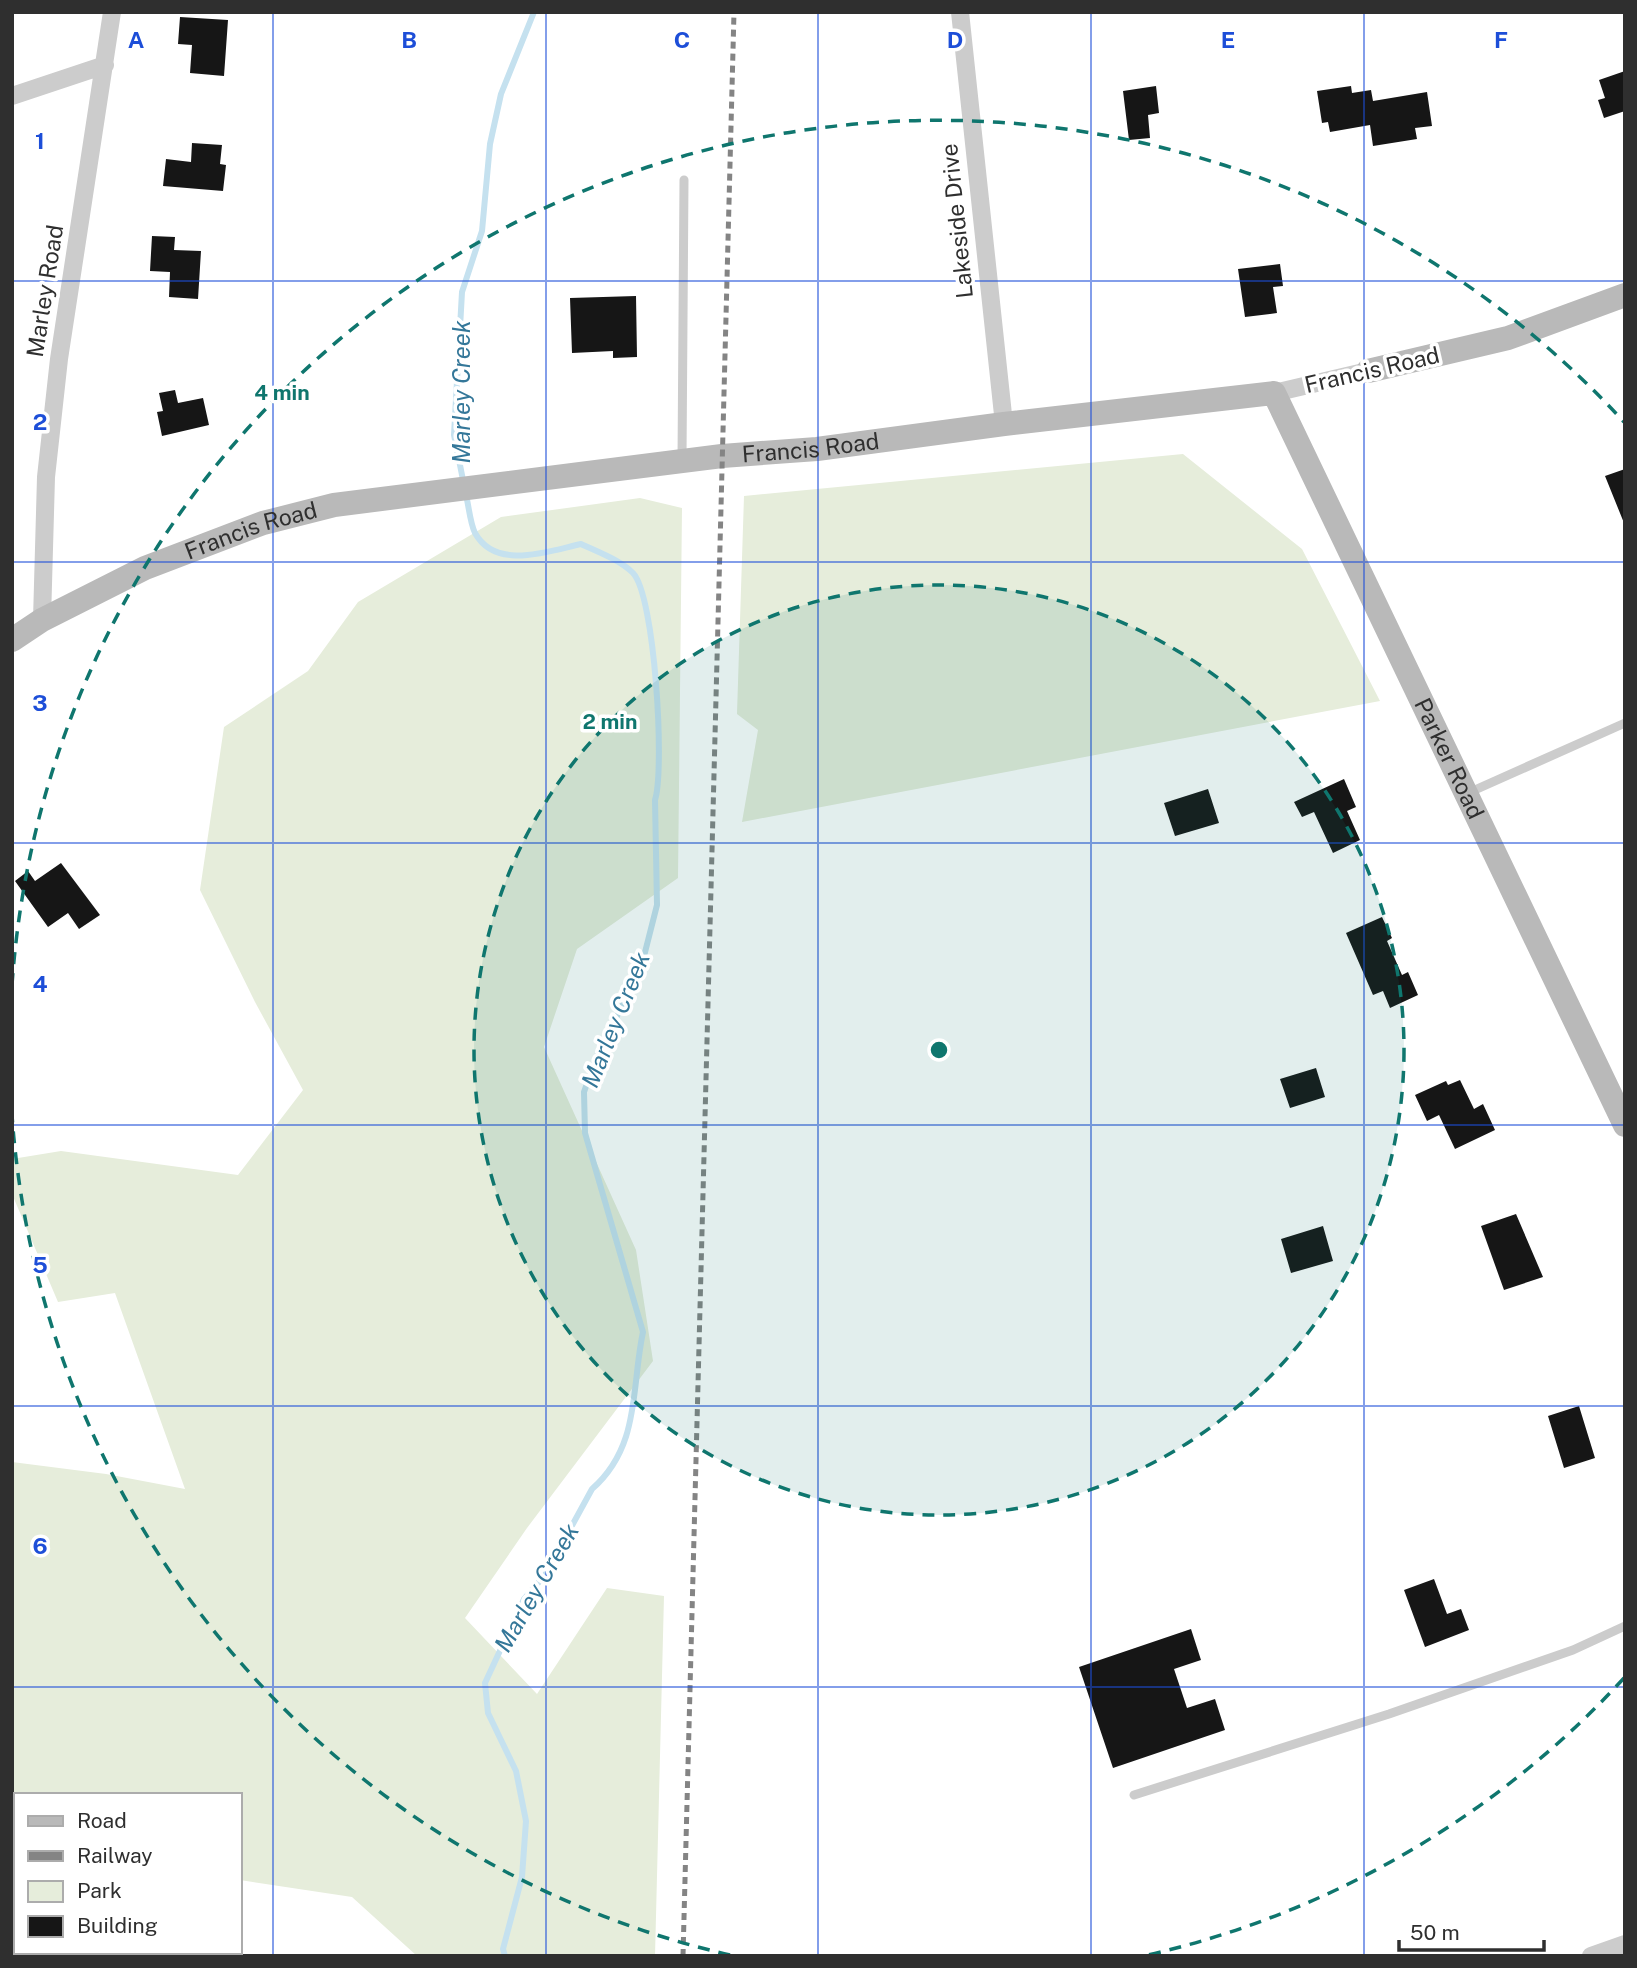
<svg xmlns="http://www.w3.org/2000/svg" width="1637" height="1968" font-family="'Public Sans',sans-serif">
  <rect width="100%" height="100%" fill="#fff"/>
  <path fill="#e6eddb" d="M1183 454 1302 549 1380 701 742 822 758 730 737 714 744 496Z
    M640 498 682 508 678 878 577 949 544 1047 636 1250 653 1361 527 1528 465 1618 537 1694 607 1588 664 1596 655 1956H417L352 1897 240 1880V1795H16V1825H12V1462L106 1474 185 1489 115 1293 58 1302 12 1194V1159L61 1151 238 1175 303 1090 255 1002 200 890 224 727 308 671 358 602 501 517Z"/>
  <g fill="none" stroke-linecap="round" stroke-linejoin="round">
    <path stroke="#c5e1ef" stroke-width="6" d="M464 485 454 435 462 292 482 231 490 144 501 94 534 12
      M466 495C469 507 470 523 475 533 496 571 549 551 581 544 598 552 620 560 633 573 655 596 665 769 655 800L657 905 641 968 596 1058 584 1092 585 1133 643 1332C631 1387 641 1446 592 1489L545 1575 524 1599 485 1683 488 1713 516 1771 526 1821 522 1877 503 1949 505 1956"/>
  </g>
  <path fill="#161616" d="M180 17 228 20 224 76 190 73 192 45 178 44Z
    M1625 71V111L1604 118 1598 100 1605 98 1599 80Z
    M1156 86 1159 113 1148 115 1150 138 1129 140 1123 91Z
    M1351 86 1352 93 1371 90 1373 101 1427 92 1432 126 1415 128 1417 139 1373 146 1370 125 1330 132 1328 122 1322 123 1317 91Z
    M192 143 222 145 220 164 226 165 223 191 163 186 166 159 191 162Z
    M152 236 175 237 174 250 201 251 198 299 169 297 170 272 150 271Z
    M1280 264 1283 286 1273 287 1277 313 1245 317 1238 269Z
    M636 296 637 357 613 358V351L572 353 570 298Z
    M175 390 178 403 203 398 209 425 162 436 157 412 163 411 159 393Z
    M1625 469V523H1624L1605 476Z
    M1344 779 1356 807 1347 811 1360 840 1333 853 1314 812 1302 817 1294 802Z
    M1208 789 1219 823 1175 836 1164 803Z
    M61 863 100 915 79 929 68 913 48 927 15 881 28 871 35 881Z
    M1382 917 1392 938 1387 941 1402 975 1408 972 1418 995 1390 1008 1383 991 1373 995 1346 933Z
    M1316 1068 1325 1097 1290 1108 1280 1079Z
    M1460 1080 1474 1109 1483 1104 1495 1130 1455 1149 1439 1115 1427 1121 1415 1095 1446 1081 1448 1085Z
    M1516 1214 1543 1277 1504 1290 1481 1226Z
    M1323 1226 1333 1261 1291 1273 1281 1239Z
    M1579 1406 1595 1458 1564 1468 1548 1416Z
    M1434 1579 1447 1614 1461 1609 1469 1630 1425 1647 1404 1590Z
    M1191 1629 1201 1660 1174 1669 1187 1708 1215 1699 1225 1730 1113 1768 1079 1667Z"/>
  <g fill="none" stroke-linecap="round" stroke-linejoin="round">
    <path stroke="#ccc" stroke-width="9" d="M682 460 684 180
      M1468 793 1625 723
      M1134 1795 1389 1714 1573 1650 1625 1626"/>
    <path stroke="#ccc" stroke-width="18" d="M960 12 1004 424
      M12 96 105 65
      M1274 393 1368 371
      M42 620 46 477 59 359 112 12
      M1591 1956 1625 1944"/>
    <g stroke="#b9b9b9" stroke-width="24">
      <path d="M1368 371 1508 338 1625 295"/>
      <path id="s1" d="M12 640 42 620 145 568 263 523 334 505 722 456 817 449 1004 424 1274 393 1625 1125"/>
    </g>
    <path stroke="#848484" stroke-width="5" stroke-dasharray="7 5" stroke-linecap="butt" d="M683 1956 734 12"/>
  </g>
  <path fill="none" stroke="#1d4ed8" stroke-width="2" stroke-opacity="0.55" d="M273 12V1956M546 12V1956M818 12V1956M1091 12V1956M1364 12V1956M12 281H1625M12 562H1625M12 843H1625M12 1125H1625M12 1406H1625M12 1687H1625"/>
  <circle cx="939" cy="1050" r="465" fill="#0f766e" fill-opacity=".12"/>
  <g fill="none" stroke="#0f766e" stroke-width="3.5" stroke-dasharray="12 9">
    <circle cx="939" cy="1050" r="465"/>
    <path d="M1624 1678A929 929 0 0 1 1148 1955M730 1955A929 929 0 0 1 12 1115M12 985A929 929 0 0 1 1624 422"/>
  </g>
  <g text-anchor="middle" stroke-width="7" stroke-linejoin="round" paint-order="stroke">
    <g font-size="23" fill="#2f2f2f" stroke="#fff">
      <text transform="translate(957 221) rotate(-96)" y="8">Lakeside Drive</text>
      <text transform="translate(45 291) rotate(-81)" y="8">Marley Road</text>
      <text transform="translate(1372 370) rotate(-13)" y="8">Francis Road</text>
      <text dy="8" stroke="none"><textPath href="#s1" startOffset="831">Francis Road</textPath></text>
      <text dy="8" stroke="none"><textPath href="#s1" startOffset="264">Francis Road</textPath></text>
      <text dy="8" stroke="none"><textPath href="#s1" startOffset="1703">Parker Road</textPath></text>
    </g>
    <g font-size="24" font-style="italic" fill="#347799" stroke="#fff">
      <text transform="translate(462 392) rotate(-90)" y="8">Marley Creek</text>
      <text transform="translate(616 1020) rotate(-68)" y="8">Marley Creek</text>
      <text transform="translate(537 1588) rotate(-60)" y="8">Marley Creek</text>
    </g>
  </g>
  <g font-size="23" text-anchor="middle" font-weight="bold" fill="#1d4ed8" stroke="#fff" stroke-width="7" stroke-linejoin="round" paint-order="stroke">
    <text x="136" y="48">A</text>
    <text x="409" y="48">B</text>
    <text x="682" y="48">C</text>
    <text x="955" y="48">D</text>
    <text x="1228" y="48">E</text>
    <text x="1501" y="48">F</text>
    <text x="40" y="149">1</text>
    <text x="40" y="430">2</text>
    <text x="40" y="711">3</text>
    <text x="40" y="992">4</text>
    <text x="40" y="1273">5</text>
    <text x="40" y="1554">6</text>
  </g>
  <circle cx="939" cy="1050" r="10" fill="#0f766e" stroke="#fff" stroke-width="3.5"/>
  <g font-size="21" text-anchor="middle" font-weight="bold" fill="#0f766e" stroke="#fff" stroke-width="7" stroke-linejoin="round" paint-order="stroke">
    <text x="282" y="400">4 min</text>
    <text x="610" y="729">2 min</text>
  </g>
  <rect width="1637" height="1968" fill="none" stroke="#2f2f2f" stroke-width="28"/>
  <rect x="14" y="1793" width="228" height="161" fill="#ffffff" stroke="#acacac" stroke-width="2"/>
  <rect x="28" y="1816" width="35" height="10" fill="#b9b9b9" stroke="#acacac" stroke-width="2"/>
  <text x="77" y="1828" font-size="21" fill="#2f2f2f">Road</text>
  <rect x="28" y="1851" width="35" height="10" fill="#848484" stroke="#acacac" stroke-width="2"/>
  <text x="77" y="1863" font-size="21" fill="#2f2f2f">Railway</text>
  <rect x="28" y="1881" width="35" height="21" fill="#e6eddb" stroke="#acacac" stroke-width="2"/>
  <text x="77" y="1898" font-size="21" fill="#2f2f2f">Park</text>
  <rect x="28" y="1916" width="35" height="21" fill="#161616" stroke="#acacac" stroke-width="2"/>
  <text x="77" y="1933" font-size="21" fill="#2f2f2f">Building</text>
  <path d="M1399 1940v10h145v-10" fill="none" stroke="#2f2f2f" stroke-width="3.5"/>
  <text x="1410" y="1940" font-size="21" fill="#2f2f2f" stroke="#ffffff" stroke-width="5" paint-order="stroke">50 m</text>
</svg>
